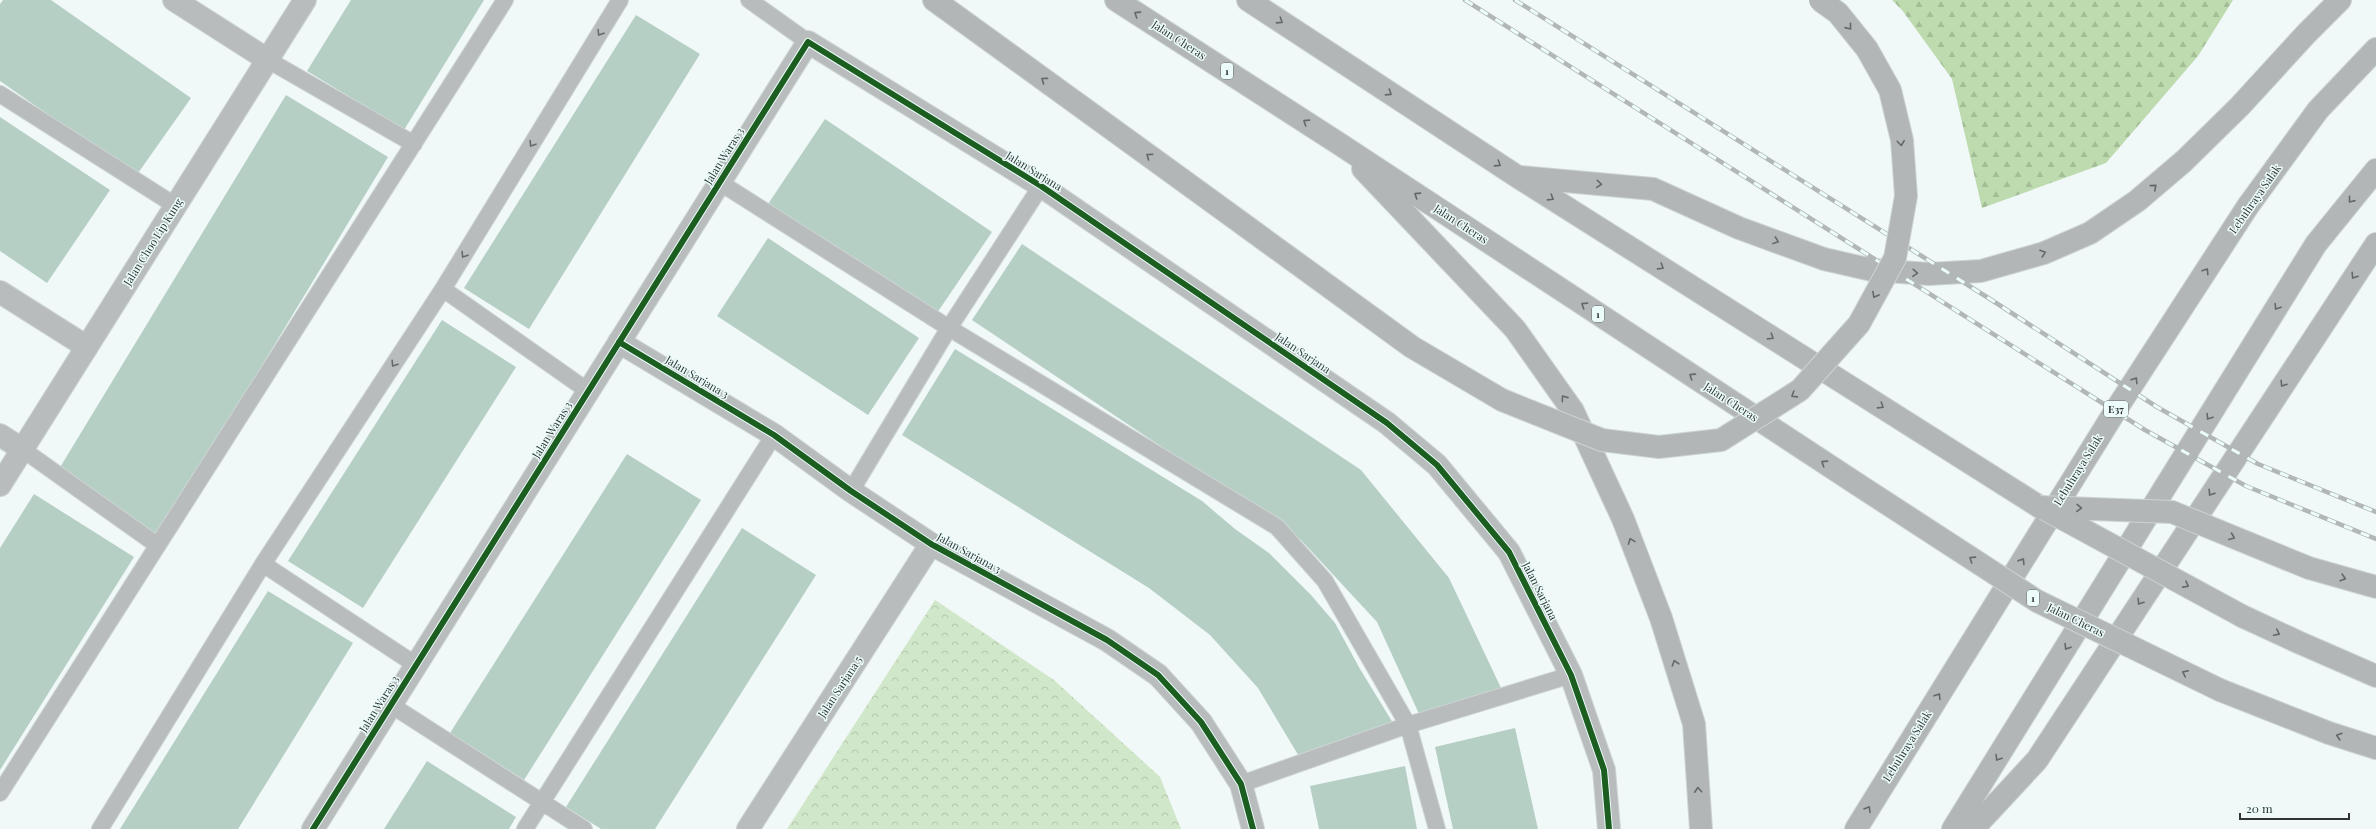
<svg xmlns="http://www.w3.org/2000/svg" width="2376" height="829" font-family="'Playfair Display',serif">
  <defs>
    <pattern id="forest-firs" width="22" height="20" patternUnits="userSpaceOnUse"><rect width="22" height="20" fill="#bddbae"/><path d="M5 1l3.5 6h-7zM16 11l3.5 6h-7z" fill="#a3bd96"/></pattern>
    <pattern id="park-crowns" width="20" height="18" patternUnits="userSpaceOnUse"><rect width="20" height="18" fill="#d1e7c9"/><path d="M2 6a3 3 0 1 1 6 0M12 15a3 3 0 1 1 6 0" fill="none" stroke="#b4c7ad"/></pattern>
  </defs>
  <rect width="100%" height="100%" fill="#f0f8f8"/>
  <path fill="url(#forest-firs)" d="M1892 0H2233L2198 56 2106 163 1982 208 1952 79 1902 10Z"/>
  <path fill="url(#park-crowns)" d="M935 600 1054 680 1160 777 1181 829H787Z"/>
  <path fill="#b6cfc5" d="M3 0H51L191 98 136 176 0 81V4Z
    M351 0H484L404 130 307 71Z
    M636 15 700 54 529 329 464 288Z
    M286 95 388 157 159 536 56 474Z
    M0 117 110 190 47 283 0 251Z
    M825 119 992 232 935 316 768 204Z
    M768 238 919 338 868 415 717 316Z
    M1022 244 1361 470 1449 578 1502 690 1420 716 1377 622 1301 540 972 320Z
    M442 320 516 367 363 608 288 561Z
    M955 349 1202 501 1235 529 1269 553 1311 595 1335 623 1360 669 1393 723 1300 758 1258 688 1210 635 1149 588 902 435Z
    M627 454 701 500 524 780 450 733Z
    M34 494 134 557 0 770V548Z
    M742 528 816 575 655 829H601L566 807Z
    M268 591 353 643 238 829H120Z
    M1515 728 1538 829H1453L1435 747Z
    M427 761 516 817 509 829H384Z
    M1405 766 1417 829H1319L1310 786Z"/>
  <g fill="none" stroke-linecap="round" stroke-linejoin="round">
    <defs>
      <path id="service" d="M749 0 808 42
        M268 60 414 144
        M0 94 176 206
        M719 182 949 328 1277 527 1325 581 1408 725 1437 829
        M443 289 588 391
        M22 449 157 545
        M851 491 949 328 1041 186
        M263 564 416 665
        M391 705 584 829
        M1241 784 1408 725 1571 675
        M0 793 505 0
        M100 829 263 564 443 289 620 0
        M525 829 774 435"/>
      <path id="minor" d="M174 0 268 60
        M0 292 87 347
        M619 342 774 435 851 491 931 544 1107 640 1158 675 1201 722 1241 784 1253 829
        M0 435 22 449
        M0 485 305 0
        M313 829 808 42 1041 186 1387 423 1437 465 1509 552 1571 675 1604 770 1609 829
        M748 829 931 544"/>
      <path id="trunk" d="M934 0 1181 179
        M1116 0 1338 143 1857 484
        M1248 0 1518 177 2040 507
        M1363 169 1515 329 1573 411 1623 519 1661 618 1694 724 1701 829
        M1521 177 1653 189 1739 228 1824 259 1872 270 1929 274 1981 271 2044 253 2090 233 2137 201 2184 161 2240 106 2306 34 2340 0
        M2309 568 2376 587
        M2242 616 2298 642 2376 676
        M2220 690 2329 733 2376 748
        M1856 829 2119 405 2248 206 2318 110 2376 49
        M1953 829 2316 244 2376 170
        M1973 829 2037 760 2376 244"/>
    </defs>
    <use href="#service" stroke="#ced4d4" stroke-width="18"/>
    <use href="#minor" stroke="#ced4d4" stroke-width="24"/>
    <use href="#trunk" stroke="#ced4d4" stroke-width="24"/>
    <use href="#service" stroke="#b8bcbc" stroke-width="16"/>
    <use href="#minor" stroke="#b8bcbc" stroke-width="22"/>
    <use href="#trunk" stroke="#b2b6b6" stroke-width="22"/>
    <defs>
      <path id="rail" d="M1465 0 2145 430 2246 486 2376 539
        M1515 0 1990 299 2157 407 2258 464 2376 512"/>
    </defs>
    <use href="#rail" stroke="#b1b6b6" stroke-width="4.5"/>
    <use href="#rail" stroke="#ecfcfb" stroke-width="3" stroke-dasharray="9" stroke-linecap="butt"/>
    <defs>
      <path id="trunk-bridge" d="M1181 179 1412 347 1502 400 1602 440 1659 447 1721 440 1800 390 1859 324 1895 258 1906 196 1902 140 1890 90 1867 49 1838 13 1820 0
        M1857 484 2037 601 2220 690
        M2040 507 2172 512 2309 568
        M2045 509 2242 616"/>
    </defs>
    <use href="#trunk-bridge" stroke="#ced4d4" stroke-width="24" stroke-linecap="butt"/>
    <use href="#trunk-bridge" stroke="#b2b6b6" stroke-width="22"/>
    <defs>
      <path id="cycleway" d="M619 342 774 435 851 491 931 544 1107 640 1158 675 1201 722 1241 784 1253 829
        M313 829 808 42 1041 186 1387 423 1437 465 1509 552 1571 675 1604 770 1609 829"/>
    </defs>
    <use href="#cycleway" stroke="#ecfcfb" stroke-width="8"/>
    <use href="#cycleway" stroke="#1b5e20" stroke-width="6"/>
  </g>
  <defs><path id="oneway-chevron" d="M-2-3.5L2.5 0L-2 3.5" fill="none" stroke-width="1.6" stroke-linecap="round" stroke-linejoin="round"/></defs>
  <g stroke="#636968">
    <use href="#oneway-chevron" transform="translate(1137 14) rotate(-147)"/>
    <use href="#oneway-chevron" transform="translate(1280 21) rotate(33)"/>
    <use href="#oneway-chevron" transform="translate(1849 27) rotate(51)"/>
    <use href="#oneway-chevron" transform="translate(1044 80) rotate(-144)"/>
    <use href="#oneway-chevron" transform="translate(1389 93) rotate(33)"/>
    <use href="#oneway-chevron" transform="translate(1306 122) rotate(-147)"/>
    <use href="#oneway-chevron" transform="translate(1901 143) rotate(83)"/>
    <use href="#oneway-chevron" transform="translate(1149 156) rotate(-144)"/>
    <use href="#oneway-chevron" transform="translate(1498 164) rotate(33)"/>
    <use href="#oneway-chevron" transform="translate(1599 184) rotate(5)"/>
    <use href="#oneway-chevron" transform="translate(2154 187) rotate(-41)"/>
    <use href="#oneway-chevron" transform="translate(1417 195) rotate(-147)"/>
    <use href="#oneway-chevron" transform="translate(1551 198) rotate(32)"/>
    <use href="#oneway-chevron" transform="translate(2351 200) rotate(129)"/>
    <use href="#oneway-chevron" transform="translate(1776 241) rotate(20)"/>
    <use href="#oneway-chevron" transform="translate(2043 253) rotate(-19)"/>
    <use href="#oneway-chevron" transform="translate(1661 267) rotate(32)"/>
    <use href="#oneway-chevron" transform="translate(2206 271) rotate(-57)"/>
    <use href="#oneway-chevron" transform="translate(1915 273) rotate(4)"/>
    <use href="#oneway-chevron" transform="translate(2354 276) rotate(123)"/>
    <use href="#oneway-chevron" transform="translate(1875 295) rotate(119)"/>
    <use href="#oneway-chevron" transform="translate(1584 305) rotate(-147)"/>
    <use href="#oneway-chevron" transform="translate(2277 307) rotate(122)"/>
    <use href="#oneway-chevron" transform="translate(1771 337) rotate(32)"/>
    <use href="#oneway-chevron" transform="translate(1692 376) rotate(-147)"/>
    <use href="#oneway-chevron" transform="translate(2135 380) rotate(-57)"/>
    <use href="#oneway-chevron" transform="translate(2283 384) rotate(123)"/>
    <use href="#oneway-chevron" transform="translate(1794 395) rotate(148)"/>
    <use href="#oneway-chevron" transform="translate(1564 398) rotate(-125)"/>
    <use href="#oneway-chevron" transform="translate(1881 406) rotate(32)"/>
    <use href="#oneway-chevron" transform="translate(2209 417) rotate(122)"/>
    <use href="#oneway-chevron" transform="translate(1824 463) rotate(-147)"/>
    <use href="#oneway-chevron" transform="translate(2211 493) rotate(123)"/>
    <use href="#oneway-chevron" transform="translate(2079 508) rotate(2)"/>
    <use href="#oneway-chevron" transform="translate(2232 537) rotate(22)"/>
    <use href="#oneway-chevron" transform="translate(1631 541) rotate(-111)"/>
    <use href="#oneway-chevron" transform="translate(1972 559) rotate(-147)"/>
    <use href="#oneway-chevron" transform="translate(2022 561) rotate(-58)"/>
    <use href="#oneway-chevron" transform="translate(2343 578) rotate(16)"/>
    <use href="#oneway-chevron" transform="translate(2186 585) rotate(28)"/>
    <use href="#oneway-chevron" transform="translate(2140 602) rotate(123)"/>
    <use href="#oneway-chevron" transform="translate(2277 633) rotate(26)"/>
    <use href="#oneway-chevron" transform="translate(2067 647) rotate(122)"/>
    <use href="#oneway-chevron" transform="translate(1675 663) rotate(-107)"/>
    <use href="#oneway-chevron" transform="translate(2185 673) rotate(-154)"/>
    <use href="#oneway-chevron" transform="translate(1938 696) rotate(-58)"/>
    <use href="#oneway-chevron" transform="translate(2339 736) rotate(-163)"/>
    <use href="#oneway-chevron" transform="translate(1998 758) rotate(122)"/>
    <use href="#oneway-chevron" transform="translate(1698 790) rotate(-94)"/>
    <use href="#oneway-chevron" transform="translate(1868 809) rotate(-59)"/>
  </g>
  <g stroke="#666b6a">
    <use href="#oneway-chevron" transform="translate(600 33) rotate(122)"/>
    <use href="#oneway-chevron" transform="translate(532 144) rotate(122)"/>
    <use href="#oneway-chevron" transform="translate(464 255) rotate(122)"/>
    <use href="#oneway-chevron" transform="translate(394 364) rotate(123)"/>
  </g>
  <g text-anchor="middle" stroke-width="3" stroke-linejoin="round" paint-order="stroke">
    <g fill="#ecfcfb" stroke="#687170" stroke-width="1">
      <rect x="1221" y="63" width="12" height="16" rx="3"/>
      <rect x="1592" y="306" width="12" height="16" rx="3"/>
      <rect x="2104" y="401" width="24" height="16" rx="3"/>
      <rect x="2027" y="590" width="12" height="16" rx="3"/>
    </g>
    <g font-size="10" font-weight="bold" fill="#2f3534">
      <text x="1227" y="75">1</text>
      <text x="1598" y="318">1</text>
      <text x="2116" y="413">E37</text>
      <text x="2033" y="602">1</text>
    </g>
    <g font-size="11" fill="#2f3534" stroke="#ecfcfb">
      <text transform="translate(1179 40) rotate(33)" y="4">Jalan Cheras</text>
      <text transform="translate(724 156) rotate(-58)" y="4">Jalan Waras 3</text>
      <text transform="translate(1034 171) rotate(32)" y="4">Jalan Sarjana</text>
      <text transform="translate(2255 199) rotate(-55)" y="4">Lebuhraya Salak</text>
      <text transform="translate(1461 224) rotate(33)" y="4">Jalan Cheras</text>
      <text transform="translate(153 242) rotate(-58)" y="4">Jalan Choo Lip Kung</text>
      <text transform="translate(1303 353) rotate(34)" y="4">Jalan Sarjana</text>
      <text transform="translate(697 377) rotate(31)" y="4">Jalan Sarjana 3</text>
      <text transform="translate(1731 402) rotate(33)" y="4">Jalan Cheras</text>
      <text transform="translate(552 430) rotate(-58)" y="4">Jalan Waras 3</text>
      <text transform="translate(2078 470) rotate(-58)" y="4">Lebuhraya Salak</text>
      <text transform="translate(969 553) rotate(29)" y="4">Jalan Sarjana 3</text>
      <text transform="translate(1540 591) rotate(63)" y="4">Jalan Sarjana</text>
      <text transform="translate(2076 620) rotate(26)" y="4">Jalan Cheras</text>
      <text transform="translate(840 687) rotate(-57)" y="4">Jalan Sarjana 5</text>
      <text transform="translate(379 704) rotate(-58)" y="4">Jalan Waras 3</text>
      <text transform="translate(1907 746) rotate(-58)" y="4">Lebuhraya Salak</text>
    </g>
  </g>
  <path d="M2240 813v6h109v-6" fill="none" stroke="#2f3534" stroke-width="2"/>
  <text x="2246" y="813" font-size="12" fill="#2f3534" stroke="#ecfcfb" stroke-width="3" paint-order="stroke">20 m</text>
</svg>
